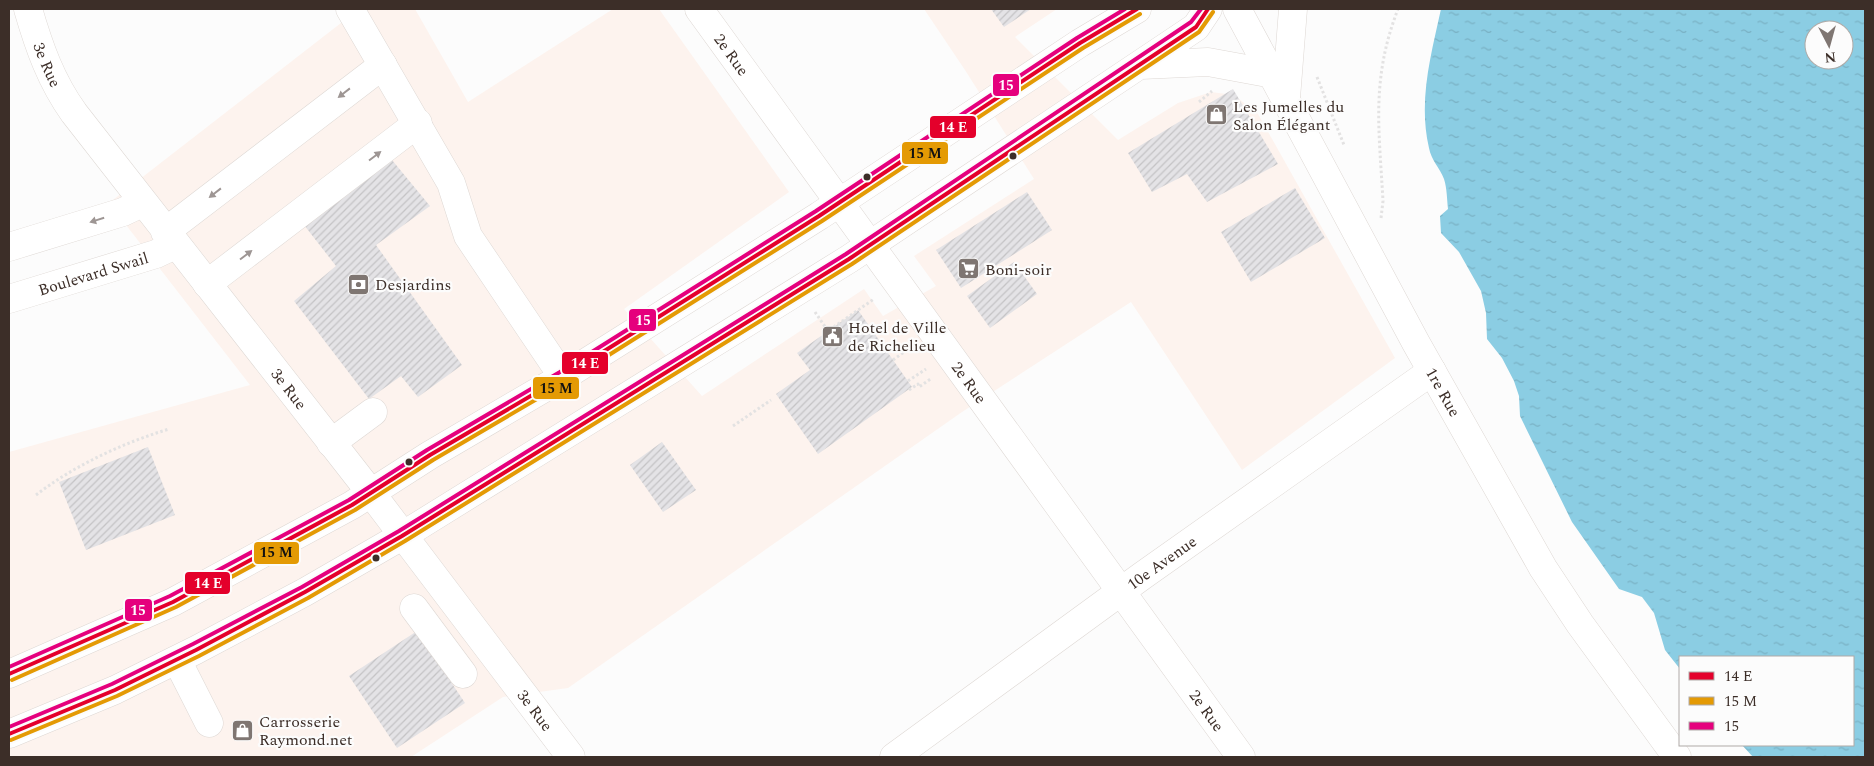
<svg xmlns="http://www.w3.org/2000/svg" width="1874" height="766" font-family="Spectral,serif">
  <defs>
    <pattern id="water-ripples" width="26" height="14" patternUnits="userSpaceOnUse" patternTransform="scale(1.25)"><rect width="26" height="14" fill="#8bcde3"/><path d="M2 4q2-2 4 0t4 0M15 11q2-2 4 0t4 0" fill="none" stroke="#79b0c3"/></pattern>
    <pattern id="building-hatch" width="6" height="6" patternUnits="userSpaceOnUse" patternTransform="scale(1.25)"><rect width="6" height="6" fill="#e4e3e6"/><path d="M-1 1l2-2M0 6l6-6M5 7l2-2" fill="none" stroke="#c4c3c5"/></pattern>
  </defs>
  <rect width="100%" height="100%" fill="#fcfcfc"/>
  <path fill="#fdf3ee" d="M359 9H415L468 102 613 9H659L789 192 624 309 702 396 864 289 883 316 936 286 914 256 1034 179 965 70 924 9H1057L1015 37 1118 140 1178 103 1211 92 1234 95 1258 114 1395 358 1242 470 1131 302 962 412 568 688 503 697 411 757H9V452L250 385 109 203Z"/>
  <path fill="url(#water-ripples)" fill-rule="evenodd" d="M1441 9H1865V757H1753L1742 745H1853V657H1680V669L1665 650 1654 613 1642 597 1619 589 1572 522 1520 416 1519 396 1514 381 1502 358 1487 339 1486 313 1481 291 1459 252 1441 233 1440 216 1448 209C1447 200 1447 188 1444 179 1440 168 1431 160 1429 148 1418 101 1431 55 1441 9ZM1814 30H1844V60H1814Z"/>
  <path fill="url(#building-hatch)" d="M991 9H1031L1004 27Z
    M1233 89 1278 164 1207 202 1187 174 1152 192 1128 153Z
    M392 160 430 206 376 245 462 365 418 397 401 376 369 399 294 301 336 266 304 225Z
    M1295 188 1325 238 1251 282 1221 232Z
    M1027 192 1052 230 961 288 936 250Z
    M1014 262 1037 294 990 328 967 296Z
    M858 310 912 387 818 454 776 394 810 370 797 353Z
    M662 442 696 490 663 512 630 465Z
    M148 447 175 515 86 550 59 482Z
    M417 631 465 703 397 748 349 676Z"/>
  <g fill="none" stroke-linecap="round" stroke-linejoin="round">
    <defs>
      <g id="minor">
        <path id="s1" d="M28 9C39 47 51 81 74 113L371 493 571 757"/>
        <path d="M350 9 451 183 468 236 563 377"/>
        <path id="s2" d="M699 9 1241 757"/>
        <path id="s3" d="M1237 9 1416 343 1543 568 1580 624 1677 757"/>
        <path d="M165 232 383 65"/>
        <path d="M9 247 123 212 142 203"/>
        <path d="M207 284 418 123"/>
        <path id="s4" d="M9 299 156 254 175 245"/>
        <path d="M331 443 373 412"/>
        <path d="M414 608 463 674"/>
        <path d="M177 660 209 723"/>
        <path id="s5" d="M894 757 1142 576 1432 371"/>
      </g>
      <path id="major" d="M1141 65 1208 62 1273 74
        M1286 98 1293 9
        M9 674 173 602 352 505 430 455 563 377 819 216 1080 43 1137 9
        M9 734 115 690 196 650 305 592 402 536 849 259 1196 27 1208 9"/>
    </defs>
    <use href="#minor" stroke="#ded8d4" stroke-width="29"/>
    <use href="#major" stroke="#ded8d4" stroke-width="29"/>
    <path stroke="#e3e2e2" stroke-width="3" stroke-dasharray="2.5 2.5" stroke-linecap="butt" d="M1317 77 1344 145
      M1199 102 1212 91
      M1381 218 1383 201C1379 128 1371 79 1398 9
      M815 312 828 331 874 299
      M893 360 911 347
      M908 381 926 369
      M909 390 918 384 919 387 932 378
      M733 426 771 400
      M36 495C75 465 123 443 169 429"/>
    <use href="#minor" stroke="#fff" stroke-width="28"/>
    <use href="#major" stroke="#fff" stroke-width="28"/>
    <defs>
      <path id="bus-1" d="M9 674 173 602 352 505 430 455 563 377 819 216 1080 43 1137 9
        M9 734 115 690 196 650 305 592 402 536 849 259 1196 27 1208 9"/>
      <path id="bus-2" d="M12 680 176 607 355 510 433 460 566 382 822 221 1083 48 1140 14
        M11 740 117 696 199 656 308 598 405 541 852 264 1199 32 1213 12"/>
      <path id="bus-3" d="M9 667 170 596 349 500 427 450 560 372 816 211 1077 38 1125 9
        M9 727 112 684 193 644 302 587 399 531 846 254 1191 22 1201 9"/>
    </defs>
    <use href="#bus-1" stroke="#fcfcfc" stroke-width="8"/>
    <use href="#bus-2" stroke="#fcfcfc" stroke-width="8"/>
    <use href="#bus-3" stroke="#fcfcfc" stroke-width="8"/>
    <use href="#bus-1" stroke="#e4002b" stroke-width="4"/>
    <use href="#bus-2" stroke="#e49a04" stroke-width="4"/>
    <use href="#bus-3" stroke="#e5007d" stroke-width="4"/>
  </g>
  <defs><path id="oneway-solid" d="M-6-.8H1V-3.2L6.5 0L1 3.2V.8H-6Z" transform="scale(1.25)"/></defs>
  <g fill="#9e9694">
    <use href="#oneway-solid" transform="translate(344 93) rotate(142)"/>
    <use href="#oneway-solid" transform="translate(375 156) rotate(-37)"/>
    <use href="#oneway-solid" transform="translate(215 193) rotate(142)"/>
    <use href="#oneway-solid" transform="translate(97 220) rotate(163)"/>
    <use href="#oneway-solid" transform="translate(246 255) rotate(-37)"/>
  </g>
  <defs>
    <symbol id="shop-square" viewBox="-11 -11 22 22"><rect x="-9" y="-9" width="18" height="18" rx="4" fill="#7f7672" stroke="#fcfcfc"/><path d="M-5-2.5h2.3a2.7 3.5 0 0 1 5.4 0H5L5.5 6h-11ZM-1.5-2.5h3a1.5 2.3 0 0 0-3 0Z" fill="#fff"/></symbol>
    <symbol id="supermarket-square" viewBox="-11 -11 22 22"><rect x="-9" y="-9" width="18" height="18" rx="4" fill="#7f7672" stroke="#fcfcfc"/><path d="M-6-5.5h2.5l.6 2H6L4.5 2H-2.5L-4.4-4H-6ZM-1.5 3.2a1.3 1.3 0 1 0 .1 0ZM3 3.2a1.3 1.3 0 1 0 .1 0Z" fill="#fff"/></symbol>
    <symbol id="bank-square" viewBox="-11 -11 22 22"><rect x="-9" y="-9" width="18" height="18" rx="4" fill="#7f7672" stroke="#fcfcfc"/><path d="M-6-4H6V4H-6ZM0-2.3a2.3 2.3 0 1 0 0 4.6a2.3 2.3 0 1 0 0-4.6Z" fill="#fff"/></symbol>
    <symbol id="civic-square" viewBox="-11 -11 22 22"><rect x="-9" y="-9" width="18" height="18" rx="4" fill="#7f7672" stroke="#fcfcfc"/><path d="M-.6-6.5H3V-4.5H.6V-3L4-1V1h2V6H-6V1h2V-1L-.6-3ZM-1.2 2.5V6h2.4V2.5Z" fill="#fff"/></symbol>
  </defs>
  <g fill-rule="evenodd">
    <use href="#shop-square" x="1204" y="102" width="25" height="25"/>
    <use href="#supermarket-square" x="956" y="256" width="25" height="25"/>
    <use href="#bank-square" x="346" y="272" width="25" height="25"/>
    <use href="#civic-square" x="820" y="324" width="25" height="25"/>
    <use href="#shop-square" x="230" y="718" width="25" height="25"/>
  </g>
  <g fill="#3c2e28" stroke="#fcfcfc" stroke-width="2">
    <circle cx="1013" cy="156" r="4.5"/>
    <circle cx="867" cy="177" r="4.5"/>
    <circle cx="409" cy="462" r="4.5"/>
    <circle cx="376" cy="558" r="4.5"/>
  </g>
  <g text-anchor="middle" stroke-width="4.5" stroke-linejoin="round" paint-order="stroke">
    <g font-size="16" fill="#3c2e28" stroke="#fcfcfc">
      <text dy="6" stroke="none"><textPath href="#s2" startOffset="56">2e Rue</textPath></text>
      <text dy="6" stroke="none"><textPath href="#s1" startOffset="59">3e Rue</textPath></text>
      <text dy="6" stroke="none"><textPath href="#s4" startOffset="88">Boulevard Swail</textPath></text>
      <text dy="6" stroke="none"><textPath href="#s2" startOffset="461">2e Rue</textPath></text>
      <text dy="6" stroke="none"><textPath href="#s1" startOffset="464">3e Rue</textPath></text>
      <text dy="6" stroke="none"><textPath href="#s3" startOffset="435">1re Rue</textPath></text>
      <text dy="6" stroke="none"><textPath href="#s5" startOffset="331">10e Avenue</textPath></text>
      <text dy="6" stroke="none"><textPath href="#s1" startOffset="869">3e Rue</textPath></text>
      <text dy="6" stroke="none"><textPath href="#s2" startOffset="866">2e Rue</textPath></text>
    </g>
    <g font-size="16" fill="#3c2e28" stroke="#fcfcfc" text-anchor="start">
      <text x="1233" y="112">Les Jumelles du<tspan x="1233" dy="18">Salon Élégant</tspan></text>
      <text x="985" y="275">Boni-soir</text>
      <text x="375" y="290">Desjardins</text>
      <text x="848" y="333">Hotel de Ville<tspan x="848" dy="18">de Richelieu</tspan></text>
      <text x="259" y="727">Carrosserie<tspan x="259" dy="18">Raymond.net</tspan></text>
    </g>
  </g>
  <g stroke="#fcfcfc" stroke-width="2">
    <rect x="992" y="73" width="28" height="24" rx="5" fill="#e5007d"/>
    <rect x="929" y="115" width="48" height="24" rx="5" fill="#e4002b"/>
    <rect x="901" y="141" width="48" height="24" rx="5" fill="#e49a04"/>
    <rect x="628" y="308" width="29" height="24" rx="5" fill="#e5007d"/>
    <rect x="561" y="351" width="48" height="24" rx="5" fill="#e4002b"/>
    <rect x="532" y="376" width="48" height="24" rx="5" fill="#e49a04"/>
    <rect x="253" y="541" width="47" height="24" rx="5" fill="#e49a04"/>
    <rect x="184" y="571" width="47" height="24" rx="5" fill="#e4002b"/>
    <rect x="124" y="598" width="29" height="24" rx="5" fill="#e5007d"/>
  </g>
  <g font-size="14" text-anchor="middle" font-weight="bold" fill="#fff">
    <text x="1006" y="90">15</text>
    <text x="953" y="132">14 E</text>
    <text x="643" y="325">15</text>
    <text x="585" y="368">14 E</text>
    <text x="208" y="588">14 E</text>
    <text x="138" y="615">15</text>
  </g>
  <g font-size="14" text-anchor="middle" font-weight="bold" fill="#111">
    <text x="925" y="158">15 M</text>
    <text x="556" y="393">15 M</text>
    <text x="276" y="557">15 M</text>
  </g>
  <rect width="1874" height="766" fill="none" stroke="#3c2e28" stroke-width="20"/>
  <rect x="1679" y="656" width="175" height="90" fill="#fcfcfc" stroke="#afaaa7"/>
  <rect x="1689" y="672" width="25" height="8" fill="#e4002b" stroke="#afaaa7"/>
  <text x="1724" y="681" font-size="15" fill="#3c2e28">14 E</text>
  <rect x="1689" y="697" width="25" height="8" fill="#e49a04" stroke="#afaaa7"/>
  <text x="1724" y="706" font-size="15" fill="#3c2e28">15 M</text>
  <rect x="1689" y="722" width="25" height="8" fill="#e5007d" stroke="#afaaa7"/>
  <text x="1724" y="731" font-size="15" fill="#3c2e28">15</text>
  <g transform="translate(1829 45) rotate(174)"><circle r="24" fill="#fcfcfc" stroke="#afaaa7"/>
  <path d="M0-4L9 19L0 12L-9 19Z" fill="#7f7672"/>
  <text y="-8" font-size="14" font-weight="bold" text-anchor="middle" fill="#3c2e28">N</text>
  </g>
</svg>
